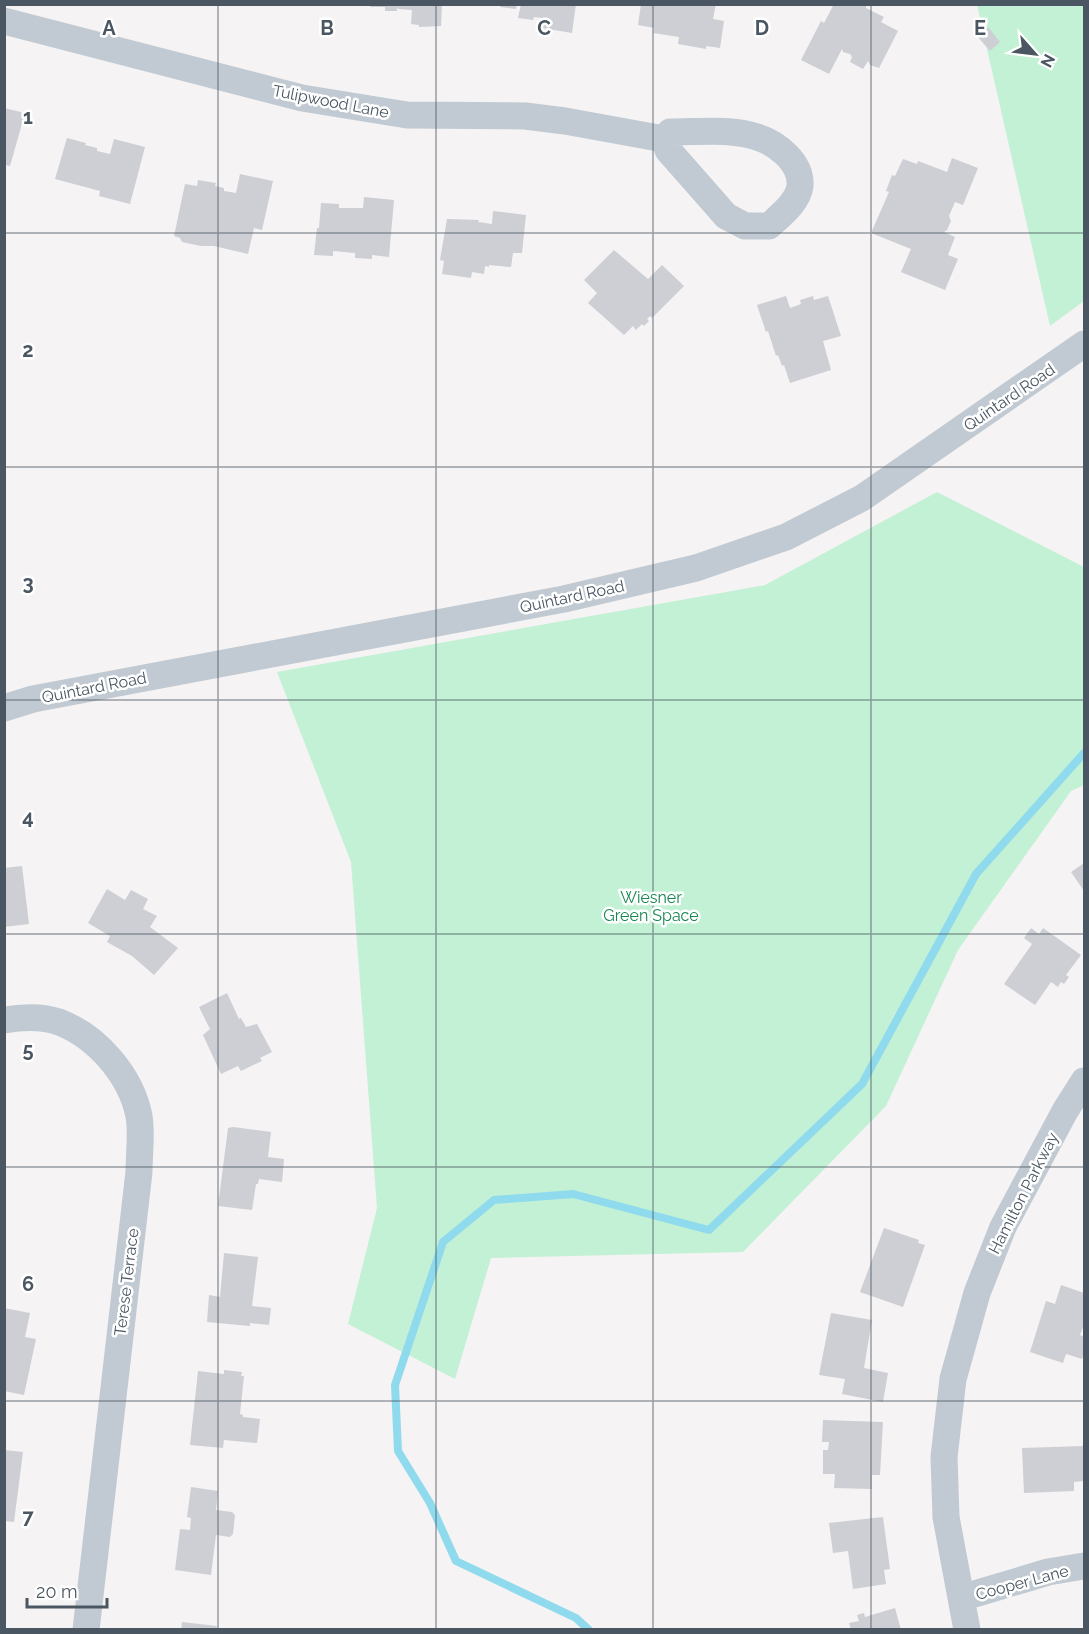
<svg xmlns="http://www.w3.org/2000/svg" width="1089" height="1634" font-family="Raleway,sans-serif">
  <rect width="100%" height="100%" fill="#f5f3f3"/>
  <path fill="#c3f1d5" d="M977 5H1084V301L1050 326Z
    M937 492 1084 567V785L1071 791 958 950 886 1106 743 1252 491 1258 455 1379 348 1324 377 1208 351 862 277 672 765 585Z"/>
  <g fill="none" stroke-linecap="round" stroke-linejoin="round">
    <path stroke="#90daee" stroke-width="8" d="M589 1630 576 1618 456 1561 430 1503 398 1451 395 1385 443 1242 494 1200 573 1194 709 1230 862 1084 976 874 1084 753"/>
  </g>
  <path fill="#cdcfd5" d="M371 4H442L441 26 419 27V25L411 24 412 10 398 9 397 7V11H385V7H370Z
    M501 4H517L516 9 500 7Z
    M521 4H576L572 33 542 28 543 18 534 17 533 20 518 18Z
    M641 4H716L713 19 724 21 720 48 706 46V49L678 44 679 37 653 33 654 28 638 25Z
    M834 4H867L866 8 884 17 881 22 898 31 879 68 870 65 868 61 863 69 850 62 852 57 850 54 843 52 842 49 829 74 801 60 821 21 824 23Z
    M988 27 1000 42 990 51 977 36Z
    M4 108 25 113 10 166 4 165Z
    M67 138 86 143 85 145 97 148V151L110 154 114 139 145 147 130 204 99 196 100 191 55 179Z
    M952 158 978 168 963 205 955 202 949 216 951 221 947 230 944 232 955 237 948 255 958 259 945 290 901 272 911 249 871 233 889 192 886 191 892 175 895 176 903 159 917 164 918 161 947 172Z
    M240 174 273 181 262 230 254 228 248 254 214 246H201L182 242 180 238 174 236 185 184 197 186 198 180 216 183 215 186 224 188V191L236 193Z
    M364 197 394 200 389 257 372 255V259L355 258V253L333 251V256L314 255 317 228H319L321 203 339 204V208H363Z
    M493 211 526 215 522 253H513L511 267 489 265V267L485 266 484 274 472 272 471 278 442 274 444 261 440 260 447 219 479 220 478 222 492 224Z
    M614 250 648 279 662 265 684 286 652 318 650 316 647 319 649 321 644 326 642 324 636 330 633 326 624 335 588 303 597 293 584 280Z
    M786 296 790 308 801 304 800 300 813 296 814 300 828 296 841 336 823 341 831 370 790 383 784 365 782 366 778 355 776 356 768 331 766 332 757 305Z
    M1084 863V891L1071 872Z
    M22 866 29 924 4 927V868Z
    M107 889 125 900 131 890 148 899 143 909 157 916 150 927 178 948 154 975 132 956 107 942 110 936 88 923Z
    M1031 928 1039 934 1043 928 1081 955 1066 975 1069 977 1064 984 1061 982 1058 987 1051 982 1035 1005 1004 984 1032 944 1024 938Z
    M227 993 239 1019 241 1018 246 1027 257 1024 272 1052 260 1058 262 1061 241 1071 238 1066 221 1074 203 1035 210 1029 199 1007Z
    M233 1127 271 1132 268 1157 284 1159 282 1182 259 1179 258 1184H256L252 1210 218 1206 228 1128Z
    M884 1228 919 1240 918 1243 925 1245 903 1307 860 1292Z
    M224 1253 258 1257 252 1306 271 1308 269 1325 250 1323V1326L207 1322 209 1295 220 1297Z
    M1061 1285 1084 1293V1328L1083 1327 1080 1335 1084 1337V1352L1082 1359 1066 1354 1063 1363 1030 1352 1046 1301 1055 1304Z
    M4 1308 30 1313 25 1337 36 1339 24 1395 4 1391Z
    M831 1313 872 1320 864 1368 888 1373 883 1402 842 1394 845 1379 819 1375Z
    M224 1370 242 1372 241 1376H244L240 1414 243 1415V1417L260 1419 257 1443 224 1440 223 1448 190 1445 198 1371 224 1374Z
    M823 1420 883 1422 880 1475H872V1489L834 1488 835 1474H823V1450H828L829 1442H822Z
    M1084 1446V1481L1074 1482V1491L1024 1493 1022 1448Z
    M4 1450 23 1452 14 1522 4 1521Z
    M191 1487 218 1491 216 1510 232 1512 235 1515 233 1534 230 1537 216 1535 211 1575 175 1570 180 1529 190 1530 191 1518 187 1517Z
    M883 1517 890 1569 884 1570 886 1584 853 1589 848 1551 833 1553 829 1523Z
    M895 1608 901 1630H851L849 1623 859 1621 857 1615 864 1613 865 1617Z
    M182 1622 217 1626 216 1630H181Z"/>
  <g fill="none" stroke-linecap="round" stroke-linejoin="round">
    <path stroke="#c1cad2" stroke-width="27" d="M4 21 302 98 407 115 525 116 565 121 664 139
      M670 132C698 132 731 128 757 137 777 143 802 163 800 186 798 202 780 216 769 226H745L726 216 668 150 664 139Z
      M4 708 33 699 564 599 696 568 786 537 862 498 1084 344
      M4 1020C22 1017 42 1016 59 1022 98 1037 131 1076 139 1116 142 1133 139 1154 139 1172L86 1630
      M961 1598 1048 1572 1084 1566
      M967 1630 946 1517 944 1457 953 1379 977 1293 1003 1227 1065 1111 1084 1081"/>
  </g>
  <path fill="none" stroke="#4a5661" stroke-width="1.5" stroke-opacity="0.55" d="M218 4V1630M436 4V1630M653 4V1630M871 4V1630M4 233H1084M4 467H1084M4 700H1084M4 934H1084M4 1167H1084M4 1401H1084"/>
  <g text-anchor="middle" stroke-width="5" stroke-linejoin="round" paint-order="stroke">
    <g font-size="16" fill="#4a5661" stroke="#fff">
      <text transform="translate(331 101) rotate(11)" y="6">Tulipwood Lane</text>
      <text transform="translate(1009 397) rotate(-34)" y="6">Quintard Road</text>
      <text transform="translate(572 596) rotate(-12)" y="6">Quintard Road</text>
      <text transform="translate(94 687) rotate(-11)" y="6">Quintard Road</text>
      <text transform="translate(1023 1193) rotate(-63)" y="6">Hamilton Parkway</text>
      <text transform="translate(126 1282) rotate(-83)" y="6">Terese Terrace</text>
      <text transform="translate(1022 1582) rotate(-15)" y="6">Cooper Lane</text>
    </g>
    <g font-size="16" fill="#17864f" stroke="#fff">
      <text x="651" y="903">Wiesner<tspan x="651" dy="18">Green Space</tspan></text>
    </g>
  </g>
  <g font-size="20" text-anchor="middle" font-weight="bold" fill="#4a5661" stroke="#fff" stroke-width="5" stroke-linejoin="round" paint-order="stroke">
    <text x="109" y="35">A</text>
    <text x="327" y="35">B</text>
    <text x="544" y="35">C</text>
    <text x="762" y="35">D</text>
    <text x="980" y="35">E</text>
    <text x="28" y="124">1</text>
    <text x="28" y="357">2</text>
    <text x="28" y="590">3</text>
    <text x="28" y="824">4</text>
    <text x="28" y="1057">5</text>
    <text x="28" y="1291">6</text>
    <text x="28" y="1524">7</text>
  </g>
  <rect width="1089" height="1634" fill="none" stroke="#4a5661" stroke-width="12"/>
  <g transform="translate(1035 54) rotate(118)" stroke="#ffffff" stroke-width="4.5" paint-order="stroke">
  <path d="M0-4.5L10 22L0 15L-10 22Z" fill="#4a5661"/>
  <text y="-9" font-size="16" font-weight="bold" text-anchor="middle" fill="#4a5661">N</text>
  </g>
  <path d="M27 1598v9h80v-9" fill="none" stroke="#4a5661" stroke-width="3"/>
  <text x="36" y="1598" font-size="18" fill="#4a5661" stroke="#ffffff" stroke-width="4.5" paint-order="stroke">20 m</text>
</svg>
